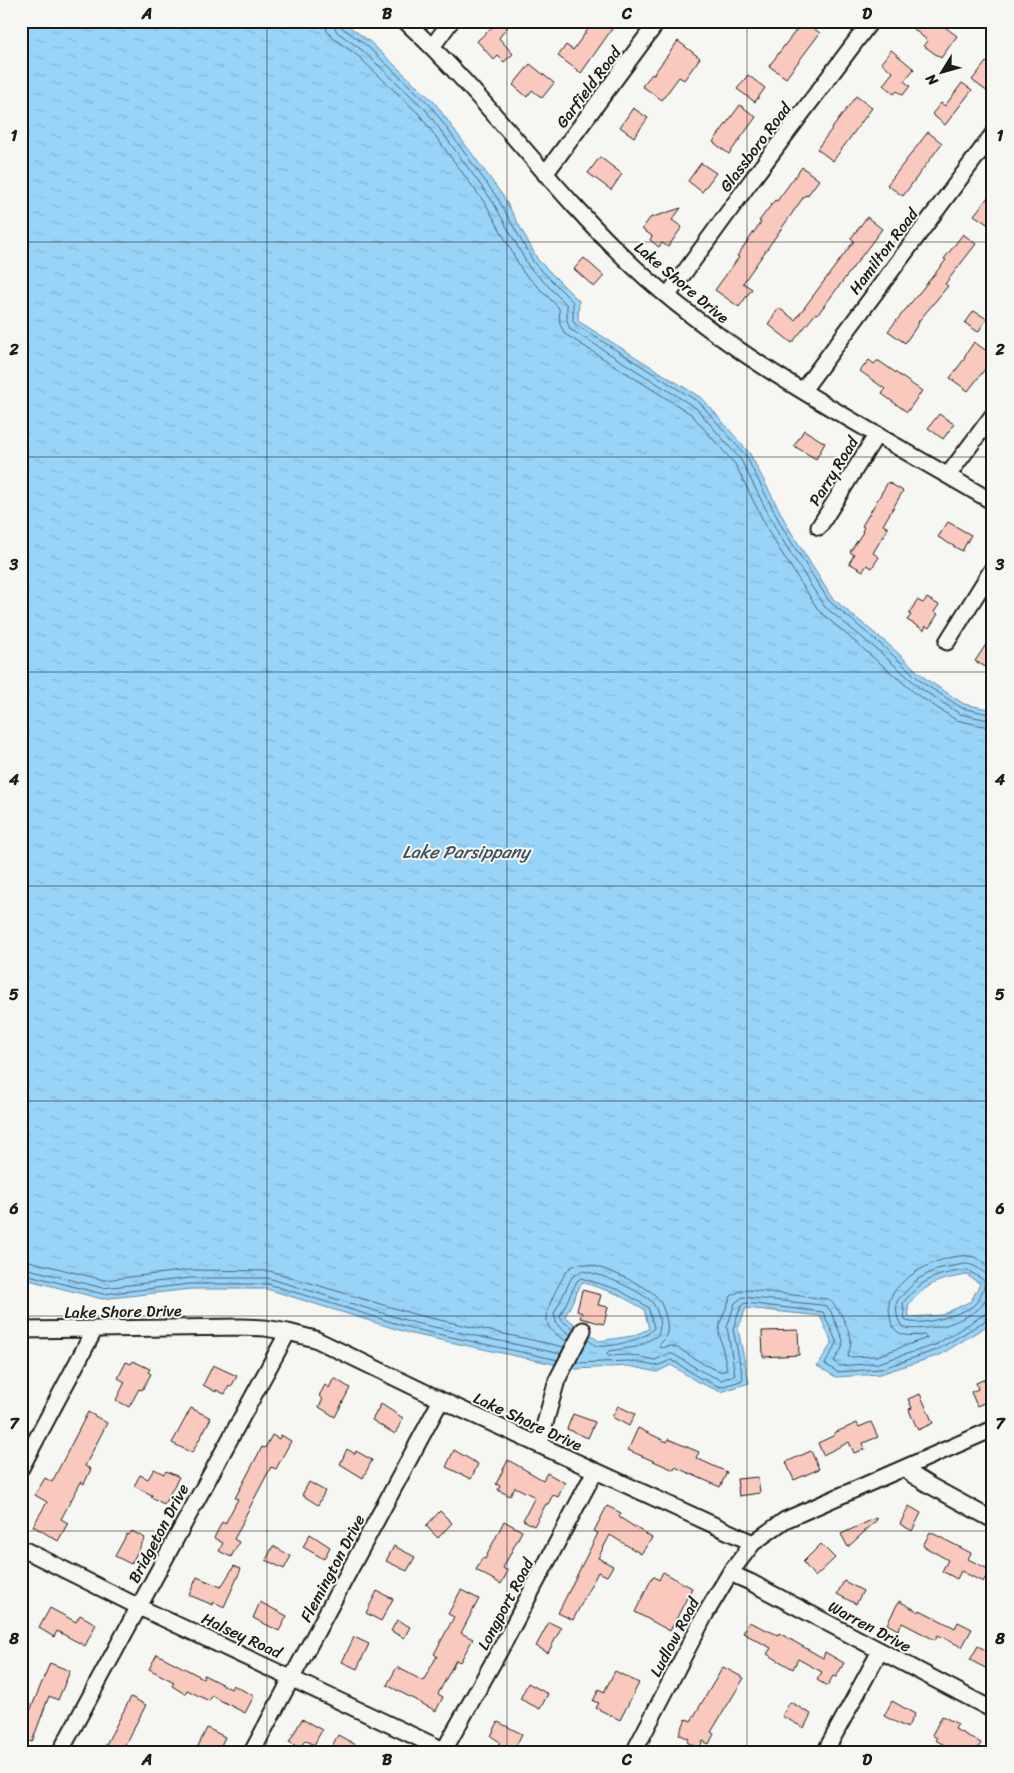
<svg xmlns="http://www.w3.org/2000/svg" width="1014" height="1773" font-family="Sriracha,sans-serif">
  <defs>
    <pattern id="water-ripples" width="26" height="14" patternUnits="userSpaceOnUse" patternTransform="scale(1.25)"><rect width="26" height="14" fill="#98d3f8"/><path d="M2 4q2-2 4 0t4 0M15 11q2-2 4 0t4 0" fill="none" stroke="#82b5d4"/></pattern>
  </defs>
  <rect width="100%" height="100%" fill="#f6f6f2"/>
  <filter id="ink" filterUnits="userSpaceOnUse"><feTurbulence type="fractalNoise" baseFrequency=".02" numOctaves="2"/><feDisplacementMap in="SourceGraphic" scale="10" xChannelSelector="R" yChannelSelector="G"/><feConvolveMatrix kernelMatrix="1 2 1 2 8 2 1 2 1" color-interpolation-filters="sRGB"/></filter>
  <g filter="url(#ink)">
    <path fill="url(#water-ripples)" stroke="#668aa0" fill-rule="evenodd" d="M21 21H342L369 41 434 102 503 196 538 260 579 301 578 321 703 399 750 454 788 527 832 598 889 645 926 679 964 704 993 710V1322L940 1355 880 1374 836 1377 817 1366 832 1343 820 1316 746 1308 738 1329 749 1383 721 1392 696 1381 671 1365 657 1372 629 1366 577 1369 412 1334 267 1289H191L102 1299 21 1278ZM967 1275 980 1284 971 1301 942 1315 909 1317 908 1305C929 1282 937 1280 967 1275ZM582 1282 617 1294 644 1309 649 1329 632 1336 599 1341 565 1317Z"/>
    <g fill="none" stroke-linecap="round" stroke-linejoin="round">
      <path stroke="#4e6574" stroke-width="1" d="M325 21 327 31 332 37 358 56 419 114 487 206 523 272 559 308 560 324 565 334 691 414 735 464 771 536 819 611 916 694 956 720 993 728
        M333 21 334 26 337 32 362 50 425 109 493 202 529 267 567 305V321L570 329 696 408 741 460 778 533 824 606 881 653 920 688 960 714 993 721
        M339 21 341 27 366 45 430 105 498 199 534 263 573 302V321L575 324 700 403 746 456 783 529 829 601 885 648 923 683 962 708 993 715
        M21 1259 104 1280 190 1270 270 1271 417 1315 564 1347
        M965 1264C973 1264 979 1269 985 1273 996 1282 986 1304 977 1310 969 1316 955 1322 946 1325 938 1327 909 1331 904 1327 896 1322 896 1309 897 1301L918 1279 937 1269Z
        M21 1267 103 1288 190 1278H268L415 1323 561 1354
        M967 1270 982 1279 985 1282C984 1288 980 1299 975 1304 966 1314 917 1328 905 1320L903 1303C923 1278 937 1274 967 1270Z
        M21 1273 103 1294 190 1284H268L414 1329 558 1360
        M574 1329 562 1321 560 1316 577 1281 581 1278 619 1290 648 1307 654 1327C652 1338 609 1348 598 1346 595 1346 591 1342 588 1340
        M571 1335 557 1325 554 1314 572 1277 581 1271C598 1272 636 1289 650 1300 658 1307 663 1328 657 1336L636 1347 609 1351 607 1353 608 1356 630 1355 655 1360 668 1354H673L701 1371 721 1380 735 1375 727 1327 735 1303 743 1297 821 1305 826 1306 830 1310 843 1340 842 1348 834 1361 839 1366 878 1363 935 1345 985 1314 993 1312
        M567 1342C561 1337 553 1333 549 1327 541 1313 559 1285 566 1272 570 1267 575 1264 582 1264 597 1264 646 1285 656 1296 663 1303 669 1323 667 1332 666 1338 663 1341 659 1345L660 1348 671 1346 678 1348 705 1365 722 1372 727 1369 719 1332 720 1323 731 1296 740 1291 749 1290 828 1299C838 1305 850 1330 851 1341 851 1347 848 1352 848 1357L877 1356 927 1338 925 1335C908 1336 893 1338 890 1316 889 1310 888 1303 891 1297 902 1274 945 1253 970 1256 978 1257 987 1265 993 1270
        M575 1363 629 1361 656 1366 672 1360 698 1377 720 1387 741 1381 743 1378 733 1329 741 1306 745 1303 823 1312 837 1343 825 1364 837 1372 880 1369 937 1350 988 1319 993 1318"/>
    </g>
    <path fill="#f8c9bc" stroke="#1c1c1c" d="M499 21H512L499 38 513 54 504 62 498 56 494 60 477 41Z
      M594 21H601L612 29 581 73 558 56 566 45 573 50Z
      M803 21 820 33 786 78 769 66Z
      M904 21H937L957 36 941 58 924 46 928 41Z
      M678 41 700 58 684 80 679 77 662 100 642 86 652 74 653 75Z
      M891 50 914 69 904 81 910 86 903 95 897 91 894 94 883 85 893 72 881 63Z
      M986 62 993 67V96L972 80Z
      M530 64 554 83 542 98 532 90 527 97 513 85Z
      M748 75 765 88 755 102 737 89Z
      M962 83 972 90 945 125 932 114 941 103 945 106Z
      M856 96 872 108 833 161 817 149Z
      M740 105 756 117 729 154 713 142Z
      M633 108 648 118 634 137 620 127Z
      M928 132 942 143 903 196 887 185Z
      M600 157 622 174 611 190 588 173Z
      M701 163 716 173 702 192 688 181Z
      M802 167 819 180 807 196 805 195 743 283 752 289 739 307 715 290 739 257 737 256 761 222 759 221 775 200 777 201Z
      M993 191V228L974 215Z
      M681 208 672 220 682 227 668 247 662 243 659 247 650 240 652 236 642 229 650 218Z
      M867 217 882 229 818 314 816 313 792 343 768 324 779 308 795 320 854 241 851 238Z
      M963 234 976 244 945 284 948 286 918 322 919 323 905 343 888 331 946 260 944 259Z
      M584 258 604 276 594 287 574 269Z
      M974 311 987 319 978 332 965 323Z
      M974 342 991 354 988 358 992 360 968 391 950 378 965 358 964 357Z
      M869 360 874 364 877 361H879L922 391 907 412 882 394 885 389 860 371Z
      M939 414 954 424 943 439 928 428Z
      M804 430 825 443 816 459 794 446Z
      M888 482 903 491 883 525 888 528 873 553 879 557 872 568 867 565 863 571 849 563 854 555 850 552 863 532 862 531 864 527 862 526Z
      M948 522 971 535 962 551 938 537Z
      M927 598 939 605 934 612 938 614 929 628 926 626 924 630 907 620 911 615 909 614 917 600 923 603Z
      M993 634V671L975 661Z
      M582 1290 601 1295 598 1305 608 1307 604 1324 580 1318 582 1313 577 1311Z
      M798 1330 799 1355 763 1357 762 1331Z
      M133 1361 150 1369 148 1372 151 1374 142 1390 139 1389 129 1407 116 1400 125 1382 118 1378 126 1362 131 1364Z
      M213 1365 237 1376 231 1387 229 1386 225 1394 216 1390V1392L203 1385Z
      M990 1377 993 1383V1399L977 1406 971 1392 978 1389 976 1383Z
      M334 1378 350 1388 335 1417 319 1407 323 1399 319 1396 325 1385 329 1388Z
      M920 1394 933 1423 918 1430 911 1415 909 1409 912 1408 908 1399Z
      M381 1404 403 1418 395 1434 372 1420Z
      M618 1406 635 1414 629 1426 612 1417Z
      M191 1408 211 1418 192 1453 172 1443Z
      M88 1412 107 1423 85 1466 91 1469 84 1484 81 1482 61 1519 68 1523 58 1541 33 1526 47 1502 35 1495 45 1478 52 1482Z
      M573 1414 595 1422 588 1438 567 1429Z
      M871 1422 878 1437 863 1443 865 1449 854 1453 849 1442 823 1455 818 1443 835 1435 834 1433 857 1423 859 1427Z
      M638 1428 667 1442 668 1439 699 1452 696 1458 727 1472 720 1487 675 1467 674 1470 628 1450Z
      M272 1435 279 1439 281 1435 291 1441 276 1469 271 1467 242 1522 243 1523 234 1539 239 1542 231 1557 219 1551 223 1543 214 1538 222 1522 225 1524 238 1499 235 1498 262 1447 265 1448Z
      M347 1449 355 1454 356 1451 372 1460 363 1478 340 1464Z
      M454 1450 478 1464 471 1479 446 1467Z
      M811 1451 819 1469 794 1480 786 1462Z
      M508 1460 543 1480 547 1473 565 1483 558 1497 553 1495 548 1504H546L534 1526 523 1520 535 1497 515 1487 510 1496 498 1490 500 1486 496 1484Z
      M154 1469 164 1474 166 1471 179 1477 164 1504 151 1497 152 1495 134 1486 140 1475 148 1479Z
      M758 1477 760 1493 739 1496 737 1479Z
      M309 1482 325 1491 318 1505 302 1495Z
      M607 1506 621 1513 619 1517 652 1538 641 1554 610 1535 598 1558 613 1566 607 1576 598 1572 573 1620 558 1613 598 1533 594 1531Z
      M909 1506 921 1513 912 1531 900 1524Z
      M440 1511 452 1523 438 1538 426 1526Z
      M876 1518 877 1520 848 1547 841 1534Z
      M504 1521 522 1531 503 1568 508 1571 501 1584 476 1570 482 1558 485 1559Z
      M132 1531 145 1538 131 1564 115 1556 127 1534 129 1535Z
      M930 1532 971 1553 968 1559 990 1570 983 1582 961 1571 957 1579 942 1571 948 1560 923 1546Z
      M310 1534 330 1547 324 1559 303 1547Z
      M821 1544 835 1558 815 1577 803 1562Z
      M273 1546 291 1556 284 1569 266 1560Z
      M394 1546 415 1557 407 1571 386 1561Z
      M234 1566 241 1569 224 1607 214 1602 213 1605 189 1595 197 1577 221 1587Z
      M663 1572 692 1588 670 1631 635 1612 653 1576 659 1580Z
      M844 1581 863 1591 856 1604 837 1594Z
      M461 1590 479 1599 461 1633 473 1639 460 1662 456 1660 438 1694 443 1697 436 1711 387 1685 397 1667 423 1681 437 1656 434 1654 454 1617 448 1614Z
      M377 1591 393 1599 381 1621 366 1613Z
      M899 1601 919 1612 920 1610 955 1628 958 1622 972 1629 962 1647 938 1635 935 1640 902 1623 898 1630 887 1624Z
      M260 1602 287 1616 279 1631 253 1618Z
      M50 1608 76 1622 80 1615 96 1624 85 1646 57 1631 54 1637 39 1628Z
      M397 1620 410 1627 404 1638 391 1631Z
      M549 1622 561 1628 548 1653 536 1646Z
      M749 1622 778 1635 779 1633 823 1658 825 1652 844 1663 836 1677 833 1676 827 1686 817 1680 822 1672 798 1659 793 1669 767 1654 771 1648 743 1633Z
      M354 1637 369 1644 357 1669 342 1662Z
      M978 1646 993 1654V1672L970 1660Z
      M157 1654 203 1678 204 1675 231 1689 233 1685 254 1696 245 1713 212 1696 209 1701 187 1690 185 1694 172 1686 174 1682 149 1669Z
      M50 1663 70 1671 58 1700 49 1696 32 1742 21 1738V1708L30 1711Z
      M723 1667 744 1678 711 1732 714 1734 709 1744 703 1741 699 1749 687 1742 689 1739 679 1734 686 1719 691 1721Z
      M615 1671 639 1683 620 1720 596 1708 599 1703 593 1701 599 1689 604 1692Z
      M528 1683 548 1694 540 1709 520 1699Z
      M131 1697 146 1705 121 1752H102Z
      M892 1701 915 1714 907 1728 884 1716Z
      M790 1702 811 1714 804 1728 782 1716Z
      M942 1716 958 1724 955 1729 981 1743 976 1752H958L935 1740 937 1738 932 1735Z
      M302 1719 322 1730 314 1745 305 1740 300 1748 289 1742Z
      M498 1722 522 1734 513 1752 498 1744 500 1742 491 1736Z
      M207 1728 225 1737 218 1752H195Z
      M338 1735 369 1752H343L332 1746Z"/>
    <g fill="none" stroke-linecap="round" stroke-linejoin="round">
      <defs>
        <path id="minor" d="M405 21C487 97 551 189 633 266 738 364 870 429 993 502
          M432 47 451 21
          M545 174 658 21
          M668 295 748 185 871 21
          M803 390 993 134
          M948 475 993 415
          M819 527 877 434
          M947 642 993 568
          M21 1330 242 1327 265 1328 288 1332 315 1339 441 1400 753 1543
          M539 1445 557 1380 583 1330
          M21 1468 95 1329
          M903 1469 929 1485 993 1520
          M21 1548 139 1607 448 1752
          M730 1573 750 1582 993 1710
          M60 1752 288 1332
          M252 1752 441 1400
          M443 1752 505 1641 595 1471
          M634 1752 706 1613 730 1573 753 1543 785 1520 993 1429
          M825 1752 880 1651"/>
      </defs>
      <use href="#minor" stroke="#1c1c1c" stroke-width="19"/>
      <use href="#minor" stroke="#f6f6f2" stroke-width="15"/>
    </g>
  </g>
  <path fill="none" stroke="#1c1c1c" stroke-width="1" stroke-opacity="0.55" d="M267 21V1752M507 21V1752M747 21V1752M21 242H993M21 457H993M21 672H993M21 886H993M21 1101H993M21 1316H993M21 1531H993"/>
  <g text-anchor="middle" stroke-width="4" stroke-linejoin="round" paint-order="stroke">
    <g font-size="16" fill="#1c1c1c" stroke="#f6f6f2">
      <text transform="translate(588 87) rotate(-53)" y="6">Garfield Road</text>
      <text transform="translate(755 147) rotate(-53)" y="6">Glassboro Road</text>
      <text transform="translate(883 251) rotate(-53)" y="6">Hamilton Road</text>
      <text transform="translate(682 282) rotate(40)" y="6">Lake Shore Drive</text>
      <text transform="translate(833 471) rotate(-58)" y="6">Parry Road</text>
      <text transform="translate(123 1311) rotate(-1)" y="6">Lake Shore Drive</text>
      <text transform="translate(528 1421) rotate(25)" y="6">Lake Shore Drive</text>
      <text transform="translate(158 1533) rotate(-62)" y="6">Bridgeton Drive</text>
      <text transform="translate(332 1568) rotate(-62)" y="6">Flemington Drive</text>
      <text transform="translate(505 1604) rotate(-62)" y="6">Longport Road</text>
      <text transform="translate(870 1626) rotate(28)" y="6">Warren Drive</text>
      <text transform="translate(242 1635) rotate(25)" y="6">Halsey Road</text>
      <text transform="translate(674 1637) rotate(-62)" y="6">Ludlow Road</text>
    </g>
    <g font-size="18" font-style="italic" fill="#41535e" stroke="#f6f6f2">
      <text x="466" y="858">Lake Parsippany</text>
    </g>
  </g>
  <rect width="1014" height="1773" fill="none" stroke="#f6f6f2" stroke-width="55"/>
  <g transform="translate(942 72) rotate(233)" stroke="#f6f6f2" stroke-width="4" paint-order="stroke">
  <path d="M0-4L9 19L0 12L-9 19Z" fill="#1c1c1c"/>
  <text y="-8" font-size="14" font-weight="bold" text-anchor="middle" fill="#1c1c1c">N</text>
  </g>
  <rect x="28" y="28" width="958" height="1718" fill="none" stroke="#1c1c1c" stroke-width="2"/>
  <g font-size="16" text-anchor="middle" font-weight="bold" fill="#1c1c1c">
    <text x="147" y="19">A</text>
    <text x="387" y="19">B</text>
    <text x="627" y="19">C</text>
    <text x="867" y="19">D</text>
    <text x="14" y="141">1</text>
    <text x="1000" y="141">1</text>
    <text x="14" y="355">2</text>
    <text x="1000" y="355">2</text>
    <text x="14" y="570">3</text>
    <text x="1000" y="570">3</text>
    <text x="14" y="785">4</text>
    <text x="1000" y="785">4</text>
    <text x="14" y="1000">5</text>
    <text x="1000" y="1000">5</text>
    <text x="14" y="1214">6</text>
    <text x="1000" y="1214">6</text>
    <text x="14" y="1429">7</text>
    <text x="1000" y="1429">7</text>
    <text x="14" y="1644">8</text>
    <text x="1000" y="1644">8</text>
    <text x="147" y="1765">A</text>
    <text x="387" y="1765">B</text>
    <text x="627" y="1765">C</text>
    <text x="867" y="1765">D</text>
  </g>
</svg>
